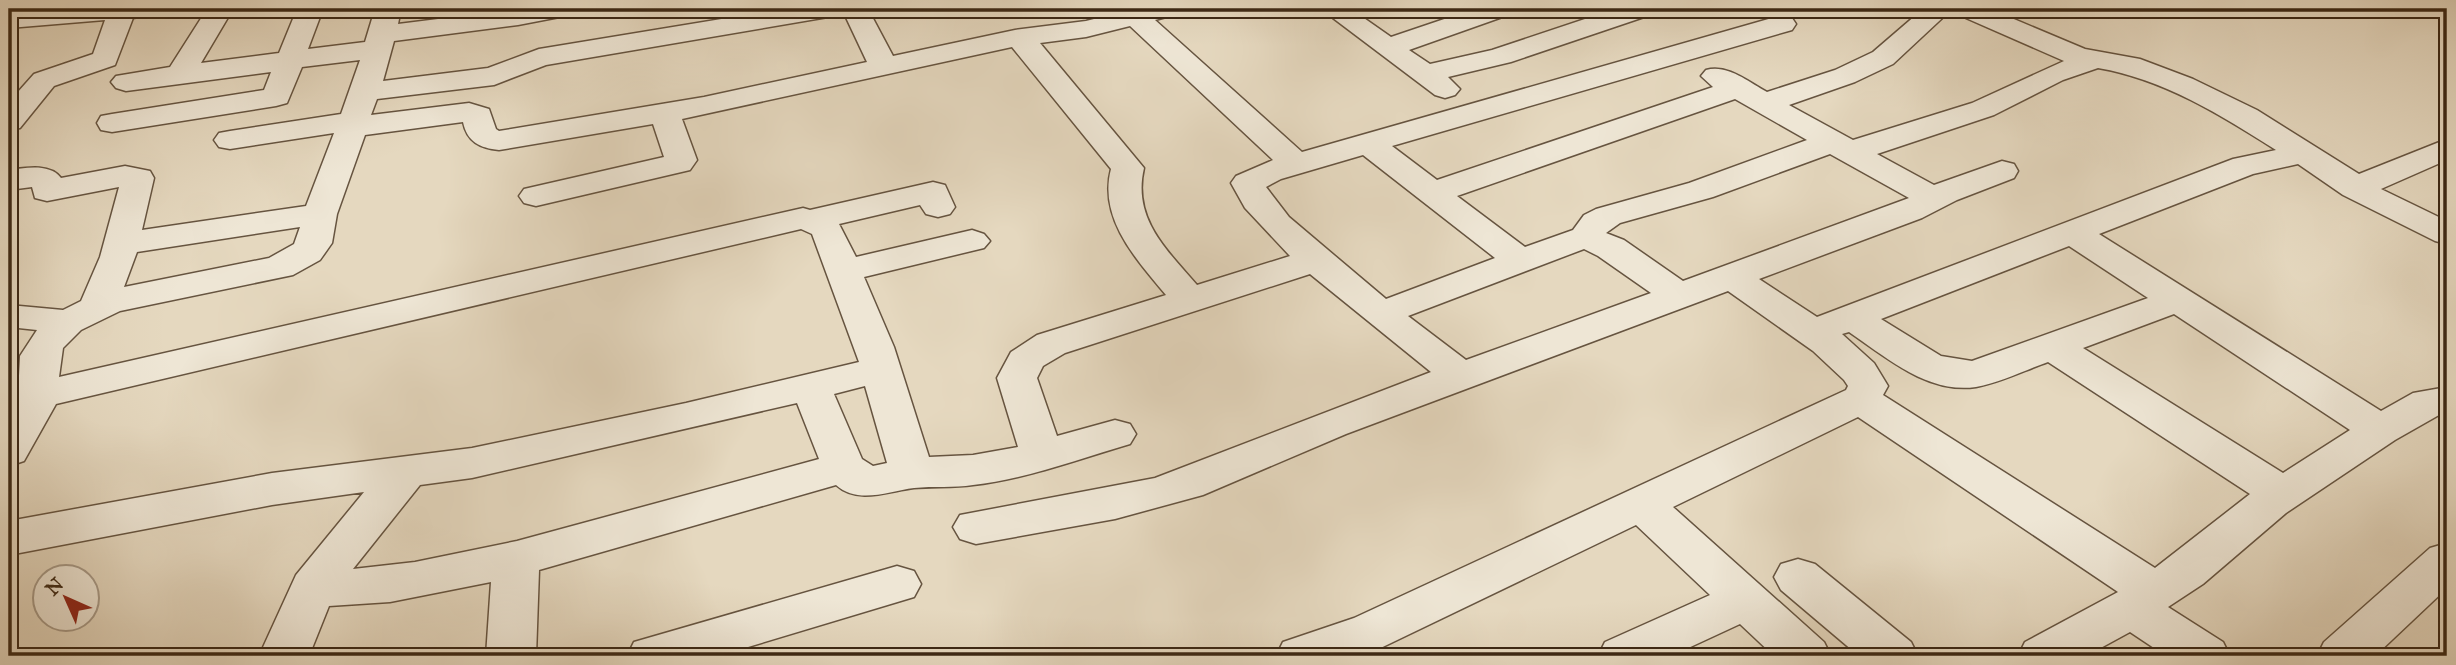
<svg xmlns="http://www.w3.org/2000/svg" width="2456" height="665" font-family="'IM FELL Great Primer',serif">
  <rect width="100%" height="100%" fill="#e5d8bf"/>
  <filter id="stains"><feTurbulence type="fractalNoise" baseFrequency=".00286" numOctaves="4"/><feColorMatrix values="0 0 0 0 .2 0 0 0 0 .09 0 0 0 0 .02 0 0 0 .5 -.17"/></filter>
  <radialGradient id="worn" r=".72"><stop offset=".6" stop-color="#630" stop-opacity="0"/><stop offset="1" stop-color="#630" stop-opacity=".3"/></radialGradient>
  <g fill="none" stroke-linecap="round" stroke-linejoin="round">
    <defs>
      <path id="minor" d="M47 9H155L151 15 133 18 115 65 54 86 20 128 9 130V102L34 74 93 54 105 20 9 28V12Z
        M207 9H233L201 63 279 53 297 9H323L308 49 365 42 375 9H401L398 24 519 9H574L570 15 518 25 394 41 383 81 488 68 539 49 782 9H841L837 15 828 17 546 65 494 85 377 99 371 115 469 103 489 109 496 129 499 131 704 97 867 62 842 9H868L893 56 1015 30 1086 21 1134 9H1174L1170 16 1155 20 1302 152 1772 18H1792L1796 24 1792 30 1392 146 1437 180 1713 87 1701 76 1706 70C1728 64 1748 82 1767 92L1835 70 1873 52 1923 9H1952L1893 64 1855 82 1789 105 1853 140 1972 103 2064 61 1959 15 1955 9H1990L2085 49 2140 59 2193 79 2257 110 2359 174 2447 139V160L2381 189 2447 221V244L2435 241 2343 195 2298 164 2253 174 2099 234 2381 411 2413 393 2447 387V413L2439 415 2395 440 2286 513 2203 584 2168 607 2223 642 2230 656H2166L2130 632 2086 656H2018L2025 642 2118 592 1858 417 1673 507 1824 642 1831 656H1774L1740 624 1671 656H1598L1605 642 1710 595 1636 525 1364 656H1276L1283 642 1354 618 1846 390 1848 386 1844 380 1813 351 1728 291 1346 434 1203 495 1115 519 976 544 960 539 953 527 960 515 1155 478 1431 372 1310 274 1065 353 1043 366 1037 378 1057 436 1115 420 1130 424 1136 434 1130 444C1079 459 1026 479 973 485 954 488 933 486 914 488 889 491 858 505 836 485L539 570 536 656H486L491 582 390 602 329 606 309 656H259L296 575 364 492 272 505 9 555V521L272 473 472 448 686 403 859 362 812 234 801 229 56 404 24 461 9 466V416L18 395 20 356 37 330 9 327V305L63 310 81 301 100 257 119 187 47 201 35 198 32 187 9 190V170C25 168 50 163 61 178L125 166 150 171 154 178 142 230 306 206 334 133 230 149 219 147 214 140 219 133 230 131 341 114 360 60 302 67 287 103 276 106 112 132 101 130 97 123 101 116 112 114 264 90 271 72 126 91 116 88 111 82 116 76 170 67ZM1130 26 1273 160 1236 176 1231 183 1245 208 1290 256 1197 285C1167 250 1132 219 1144 168L1040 43 1086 37ZM1012 47 1111 169C1098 218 1136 259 1166 295L1037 335 1011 352 997 378 1018 447 973 455 929 457 894 347 864 277 984 248 990 241 984 234 972 230 856 257 839 224 920 205 926 214 938 217 950 214 955 207 945 185 933 182 810 210 803 208 59 377 63 348 81 330 120 311 293 275 320 260 332 243 337 214 365 135 463 122C467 142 480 148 499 150L653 124 664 157 524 189 519 196 524 203 536 206 690 170 697 160 682 119ZM2098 68C2163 79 2221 115 2276 150L2233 159 1817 317 1759 279 1922 218 1957 200 2014 178 2018 171 2014 164 2002 161 1934 185 1877 154 1994 115 2063 80ZM1735 99 1807 140 1689 183 1596 209 1584 215 1573 230 1525 247 1457 196ZM1830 154 1909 198 1683 281 1624 240 1606 233 1620 223 1713 197ZM1363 155 1495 258 1386 299 1289 217 1266 187 1281 179ZM300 227 294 244 269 258 124 287 137 252ZM2069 246 2148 298 1972 361 1941 356 1881 319ZM1584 249 1598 256 1651 293 1466 360 1408 316ZM2174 314 2350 430 2283 473 2083 348ZM1849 332C1886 357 1927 394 1976 387 2000 383 2025 370 2048 362L2250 494 2155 568 1883 395 1888 386 1874 363 1842 334ZM865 386 887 463 873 466 862 459 834 394ZM797 403 819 459 517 541 415 562 353 569 420 485 472 478Z
        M1321 9H1351L1391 37 1474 9H1512L1508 15 1409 50 1430 64 1492 50 1615 9H1654L1650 15 1511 62 1448 77 1460 89 1455 95 1445 98 1435 95Z
        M2447 543V588L2375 656H2317L2324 642 2430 548Z
        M1798 559 1815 564 1911 642 1918 656H1859L1781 590 1774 577 1781 564Z
        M897 566 914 571 921 584 914 597 718 656H627L634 642Z"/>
    </defs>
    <use href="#minor" stroke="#665440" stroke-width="3"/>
    <use href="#minor" fill="#eee6d5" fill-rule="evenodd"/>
  </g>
  <rect width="2456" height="665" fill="none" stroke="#e5d8bf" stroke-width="35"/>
  <rect x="10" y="10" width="2435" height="644" fill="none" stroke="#3c2815" stroke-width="3.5"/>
  <rect x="18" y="18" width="2421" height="630" fill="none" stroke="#3c2815" stroke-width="2"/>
  <g transform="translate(66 598) rotate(315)"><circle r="33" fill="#eee6d5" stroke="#a79a88" stroke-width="2"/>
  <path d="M0-5L12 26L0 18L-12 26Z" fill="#8f2418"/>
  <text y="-10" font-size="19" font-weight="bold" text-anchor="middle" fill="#3c2815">N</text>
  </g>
  <rect width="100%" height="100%" filter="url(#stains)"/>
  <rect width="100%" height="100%" fill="url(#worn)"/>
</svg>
